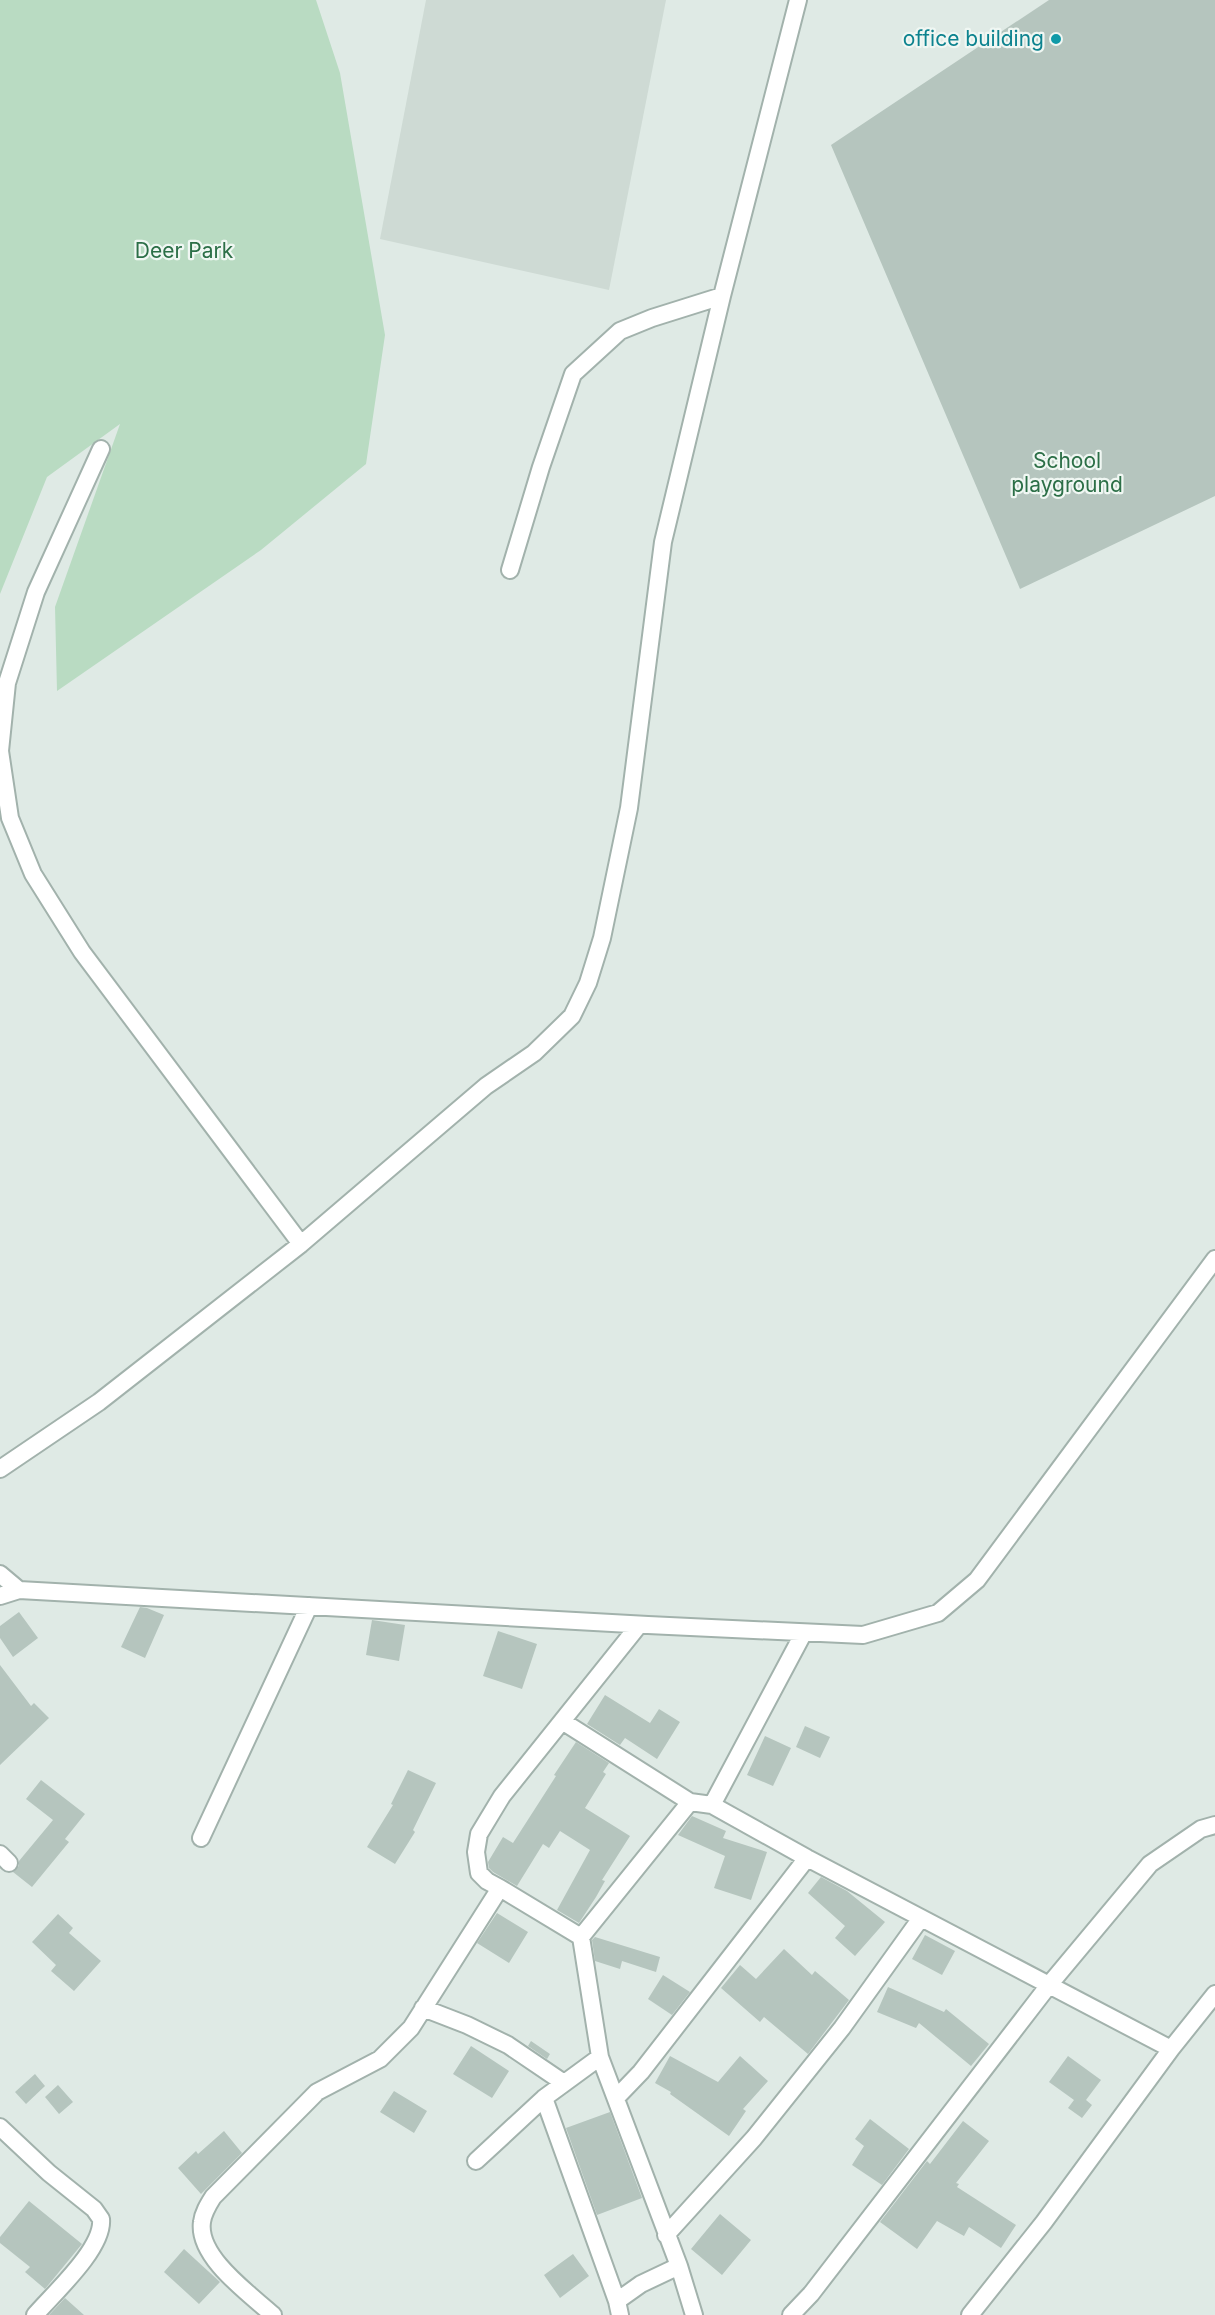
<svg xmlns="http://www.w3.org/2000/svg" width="1215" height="2315" font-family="Inter,sans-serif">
  <rect width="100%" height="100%" fill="#dfeae5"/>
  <path fill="#cedad4" d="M426 0H666L609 290 380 239Z"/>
  <path fill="#b9dbc2" d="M0 0H316L340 73 385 335 366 464 261 550 57 691 55 607 120 424 47 477 0 594Z"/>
  <path fill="#b5c5be" d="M1049 0H1215V496L1020 589 831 145Z
    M140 1607 147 1608 164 1615 145 1658 121 1647Z
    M19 1612 38 1638 13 1657 0 1638V1626Z
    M372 1620 405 1625 399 1661 366 1655Z
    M498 1631 537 1644 522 1689 483 1676Z
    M0 1665 31 1706 34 1703 49 1718 0 1765Z
    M605 1695 650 1723 659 1709 680 1722 657 1759 625 1738 620 1745 587 1724Z
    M805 1726 830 1737 820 1758 796 1747Z
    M765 1736 791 1748 773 1786 747 1775Z
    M576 1742 609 1763 603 1772 606 1774 585 1808 630 1836 602 1880 605 1881 596 1897 579 1923 557 1910 590 1850 560 1831 549 1848 543 1844 517 1886 493 1872 489 1868 488 1862 503 1837 513 1843 556 1776 554 1775Z
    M408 1770 436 1783 413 1830 415 1832 395 1864 367 1847 393 1805 391 1804Z
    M41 1780 85 1814 65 1839 69 1842 32 1887 13 1872 19 1866V1861L53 1820 26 1799Z
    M692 1816 726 1831 723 1838 767 1852 751 1900 714 1888 725 1856 678 1835Z
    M821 1877 847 1891 885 1922 855 1956 835 1938 845 1926 808 1893Z
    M497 1913 528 1932 509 1963 477 1943Z
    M58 1914 73 1928 69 1933 101 1961 74 1991 51 1971 56 1965 32 1942Z
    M925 1935 955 1951 942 1975 912 1959Z
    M595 1937 660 1957 656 1972 622 1961 620 1969 595 1961 592 1940Z
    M784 1949 812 1975 815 1971 849 2000 808 2054 764 2017 760 2022 721 1988 740 1965 756 1979Z
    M663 1975 690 1992 672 2015 648 1999Z
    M888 1987 944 2012 946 2009 989 2044 971 2066 919 2023 916 2028 877 2012Z
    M531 2041 550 2054 547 2059 528 2046Z
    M471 2046 509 2071 492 2098 453 2074Z
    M670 2056 718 2082 740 2056 768 2081 743 2109 746 2111 729 2136 670 2094 671 2092 655 2083Z
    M1068 2056 1101 2080 1086 2100 1092 2105 1082 2118 1068 2108 1074 2100 1049 2082Z
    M35 2074 45 2086 26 2104 15 2092Z
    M58 2085 73 2102 59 2114 45 2097Z
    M394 2091 427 2111 414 2133 380 2112Z
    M610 2112 642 2198 597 2215 566 2128Z
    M870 2119 909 2149 882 2185 852 2165 864 2146 855 2139Z
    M963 2121 989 2141 956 2183 959 2184 957 2187 1016 2225 1001 2248 969 2227 964 2236 937 2221 917 2249 880 2222 927 2161 930 2164Z
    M224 2131 242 2153 201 2194 178 2168 196 2151 198 2154Z
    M29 2201 82 2244 45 2289 25 2272 30 2267 0 2243V2237Z
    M720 2214 751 2240 722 2275 691 2249Z
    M184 2249 220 2282 199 2304 164 2272Z
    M573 2254 589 2276 560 2298 544 2275Z
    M65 2298 84 2315H49Z"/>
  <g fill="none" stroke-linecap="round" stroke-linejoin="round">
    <defs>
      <path id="minor" d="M101 449 36 592 7 683 0 751 10 818 33 874 82 952 301 1244
        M510 570 541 467 573 374 620 331 652 318 722 296
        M0 1469 99 1402 301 1244 486 1086 534 1053 572 1016 588 983 602 938 629 808 663 542 722 296 798 0
        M0 1574 19 1590 648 1625 863 1635 938 1613 977 1580 1215 1259
        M0 1596 19 1590
        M562 1721 690 1802 712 1805 807 1858 641 2072 616 2098
        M712 1805 803 1634
        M201 1838 309 1606
        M0 1854 9 1863
        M807 1858 1171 2049
        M500 1888 581 1937 690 1802
        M581 1937 600 2057 679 2266 641 2284 617 2301 620 2315
        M423 2008 467 2025 508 2045 564 2083
        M544 2098 617 2301
        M0 2127 49 2173 94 2209 101 2219C104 2248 54 2293 35 2315
        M476 2161 544 2098 600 2057
        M666 2235 754 2138 842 2028 921 1918
        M679 2266 694 2315
        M273 2315C250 2294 197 2257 202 2222 203 2213 208 2205 213 2197L317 2092 380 2059 411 2028 500 1888 487 1881 479 1873 476 1852 479 1834 502 1796 639 1625
        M791 2315 811 2294 1049 1985 1150 1864 1201 1829 1215 1825
        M970 2315 1044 2222 1171 2049 1215 1994"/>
    </defs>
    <use href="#minor" stroke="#a2b2ac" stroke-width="20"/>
    <use href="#minor" stroke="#fff" stroke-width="16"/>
  </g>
  <circle fill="#0f9aa8" stroke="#f0f7f3" stroke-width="2" cx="1056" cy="39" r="6"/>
  <g text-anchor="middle" stroke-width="4.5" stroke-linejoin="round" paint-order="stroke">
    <g font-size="21" fill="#0d838f" stroke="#f0f7f3" text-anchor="end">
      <text x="1044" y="46">office building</text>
    </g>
    <g font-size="21" fill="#2c6f47" stroke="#f0f7f3">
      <text x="184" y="258">Deer Park</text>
      <text x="1067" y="468">School<tspan x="1067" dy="24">playground</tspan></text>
    </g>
  </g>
</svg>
